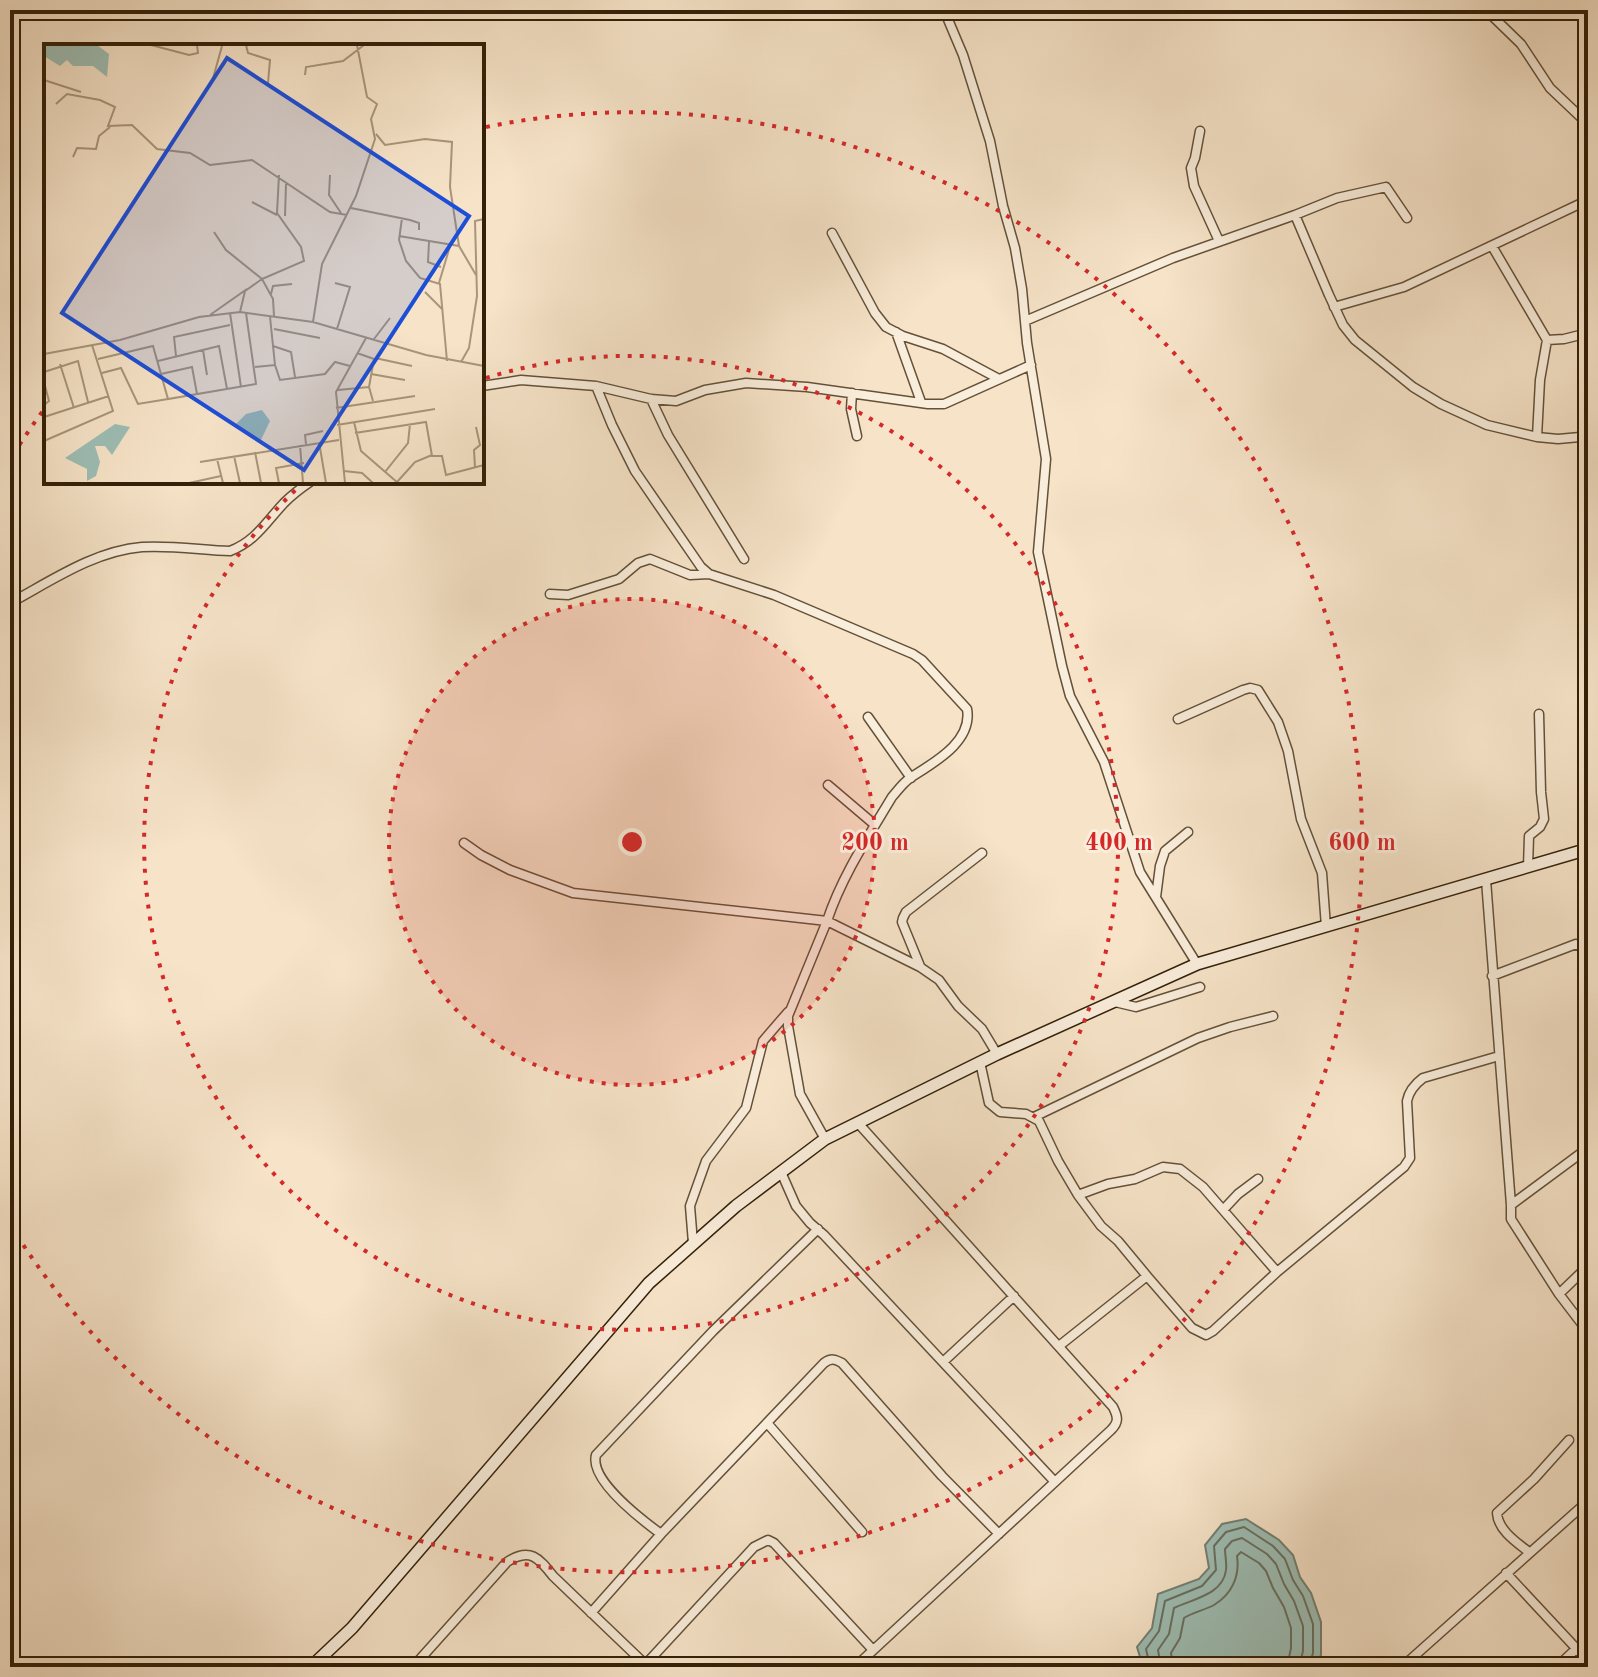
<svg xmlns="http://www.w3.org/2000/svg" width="1598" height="1677" font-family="'Old Standard TT',serif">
  <rect width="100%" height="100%" fill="#f6e3c8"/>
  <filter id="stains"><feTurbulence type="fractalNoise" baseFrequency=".0025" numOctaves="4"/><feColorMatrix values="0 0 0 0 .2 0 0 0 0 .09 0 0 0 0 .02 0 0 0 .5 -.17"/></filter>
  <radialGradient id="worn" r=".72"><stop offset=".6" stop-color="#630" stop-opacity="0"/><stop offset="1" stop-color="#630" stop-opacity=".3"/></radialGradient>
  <path fill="#9dbeb5" stroke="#737f70" stroke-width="2" d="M1246 1519 1279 1540 1293 1555 1300 1577 1311 1593 1321 1622V1655L1315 1667H1143L1137 1647 1152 1628 1158 1594 1199 1579 1209 1568 1205 1545 1222 1524Z"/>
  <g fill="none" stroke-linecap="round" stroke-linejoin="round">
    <path stroke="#686f5e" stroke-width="2" d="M1150 1667 1146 1649 1159 1631 1165 1601 1202 1586 1216 1570 1214 1546 1226 1532 1244 1527 1273 1546 1285 1559 1293 1580 1303 1596 1313 1624V1653L1309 1667
      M1161 1667 1158 1650 1169 1634 1174 1608C1192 1599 1223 1595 1226 1570 1227 1563 1225 1556 1225 1549L1232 1541 1242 1538 1267 1554 1276 1564 1284 1584 1294 1601 1303 1626V1651L1299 1667
      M1173 1667 1171 1653 1180 1638 1184 1618C1194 1612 1205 1610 1214 1605 1232 1594 1240 1576 1237 1556L1241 1552 1259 1563 1266 1571 1273 1588 1284 1607 1291 1628V1648L1287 1667"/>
    <defs>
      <path id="minor" d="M944 10 963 55 990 141 1003 206 1015 248 1022 289 1027 343 1046 459 1038 552 1062 666 1070 696 1104 762 1140 872 1197 964
        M1486 10 1521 44 1550 88 1588 124
        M1200 131 1195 158 1191 168 1194 186 1219 241
        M1295 215 1329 295 1343 325 1355 340 1413 387 1441 404 1487 425 1537 437 1558 439 1580 437 1588 432
        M832 233 875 313 886 327 903 336 943 349 999 379
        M1492 246 1547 340 1564 339 1588 333
        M1334 307 1404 287 1588 200
        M1025 321 1173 258 1295 215 1337 198 1386 187 1407 218
        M896 332 921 402
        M482 386 521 380 596 386 651 399 676 401 705 390 746 383 807 387 928 404H944L1031 365
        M596 386 612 425 635 471 701 567 709 574 774 595 913 654 922 660 967 709C973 742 933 763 910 778 903 783 898 790 892 797 868 837 842 876 827 921L920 967 939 980 958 1006 982 1029 997 1054
        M852 393 851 409 857 436
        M651 399 668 435 744 559
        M1537 437 1540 380 1547 340
        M550 594 568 595 619 579 638 563 650 559 690 575 709 574
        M10 603C51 581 94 551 142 547 170 545 202 550 230 551 256 541 266 522 284 503 292 495 301 488 310 482
        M868 717 911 778
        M1178 719 1243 690 1250 688 1258 690 1278 722 1288 751 1301 819 1322 873 1326 927
        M828 785 875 825
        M464 843 481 855 510 870 573 893 827 921 788 1016V1026L800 1094 825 1139
        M1528 867 1529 836 1540 827 1544 819 1541 792 1539 714
        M1486 880 1511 1205V1219L1559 1294 1588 1332
        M1156 897 1160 866 1165 851 1188 832
        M920 966 902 922 903 918 906 912 982 853
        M1492 976 1576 944 1588 950
        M1115 1002 1136 1007 1200 987
        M980 1062 989 1103 1000 1112 1026 1114 1039 1121 1058 1161 1078 1195 1101 1226 1118 1241 1147 1276
        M1034 1117 1198 1038 1230 1027 1273 1016
        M781 1172 796 1206 810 1223 824 1235 1055 1482
        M1078 1195 1108 1184 1135 1179 1163 1167 1180 1169 1203 1187 1277 1272
        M1511 1205 1588 1148
        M1223 1210 1238 1194 1258 1179
        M693 1243 690 1206 706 1161 746 1108 763 1041 788 1012
        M1559 1294 1588 1266
        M1059 1346 1147 1276 1192 1328 1206 1335 1213 1331 1277 1272 1404 1167 1410 1158 1407 1101C1409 1091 1415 1084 1423 1078L1499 1056
        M943 1362 1014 1296
        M768 1424 862 1532
        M661 1534C642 1520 589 1480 596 1455L713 1331 818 1229
        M1529 1552C1516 1542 1498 1530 1497 1513L1534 1479 1569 1440
        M1506 1573 1588 1661
        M591 1613 661 1534 824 1363C831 1358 835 1359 842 1363L942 1476 999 1534
        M645 1665 754 1547 768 1540 774 1543 873 1650
        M413 1667 507 1562C530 1547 539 1558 553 1576L647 1666
        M855 1667 1111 1430C1119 1422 1118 1417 1113 1407L858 1123
        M1402 1667 1588 1501
        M1557 1667 1577 1648"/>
      <path id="secondary" d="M311 1667 352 1628 649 1283 736 1206 825 1139 997 1054 1197 964 1588 849"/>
    </defs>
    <use href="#minor" stroke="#645138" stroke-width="11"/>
    <use href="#secondary" stroke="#332008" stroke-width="14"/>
    <use href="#minor" stroke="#f9eddb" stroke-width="8"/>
    <use href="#secondary" stroke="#f9eddb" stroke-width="11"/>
  </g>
  <circle cx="632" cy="842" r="243" fill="#d62828" fill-opacity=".12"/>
  <g fill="none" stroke="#d62828" stroke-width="4" stroke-dasharray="4 8">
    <circle cx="632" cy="842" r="243"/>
    <path d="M486 378A487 487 0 1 1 303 483"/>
    <path d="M13 455A730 730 0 0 1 45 408M486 127A730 730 0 1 1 13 1229"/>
  </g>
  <g transform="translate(44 44)">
    <rect width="440" height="440" fill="#f6e3c8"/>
    <path d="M0 1H53L65 10 63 33 49 22H29L23 16 16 22 0 12ZM218 366 226 377 216 398 192 380 202 370ZM71 380 86 383 68 411 61 402H51L56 418 52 432 43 437V425L21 414Z" fill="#9dbeb5"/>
    <path fill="none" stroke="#a8957b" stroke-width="2" d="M107 1 145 11 154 9 153 1M202 1 204 9 226 16 224 39M261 31 262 23 299 17 320 1M0 36 37 48M168 38 178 2M12 60 23 50 56 56 71 63 64 82 88 81 113 105 146 109 166 121 208 116 286 168 303 171M332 90 341 101 381 95 408 98 406 143 415 202M29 113 33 104 52 105 55 92 66 83M286 131 285 151 297 169M208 158 233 171M307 164 366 176 375 179V186M241 172 242 140M358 174 355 196 362 217 376 234 396 240 403 317M170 188 182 206 218 235 201 247 196 268M355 192 415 202 432 231M385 198 384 218 397 223M291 239 306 243 293 285M395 239 406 202M381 248 399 266M227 250 229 242 248 240M186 269 197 343M166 271 203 245M230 272 229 255 218 235 260 217 257 203 233 169 235 131M226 273 231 321M269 278 278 220 312 152 331 95 327 75 333 60 323 53 313 1M230 285 276 294M330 295 346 274M229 302 247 308 251 333M159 306 163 331M313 309 330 315 325 343 329 357M0 310 76 296 155 273 196 268 269 278 382 311 440 322M132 312 130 293 186 281M331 314 368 322M54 315 109 302 124 355 212 340 202 269M114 317 175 302 183 345M417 318 425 304 433 252 431 177 440 175M16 320 30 364M211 323 231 321 236 336 281 330 291 318 306 322M0 328 34 317 44 358M58 329 77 324 94 360 124 355M117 330 148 323 153 350M327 330 361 336M0 338 5 357 0 361M294 346 325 343M292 364 371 352M0 373 65 352M310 378 317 407 354 439M293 381 391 365M311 389 382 378 388 412H398L402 431 440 421M0 397 69 367 48 301M275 398 282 439M262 400 261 391 279 387M256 401 259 439M211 408 217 439M190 412 196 439M173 415 179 439M156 418 295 396M431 424 430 406 436 401 432 383M300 427 318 429 329 439M341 428 364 399 366 380M353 438 371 418 388 411M145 439 177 432M235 439 232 424 260 419M301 439 292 348 322 294"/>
    <path fill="#1d4ed8" fill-opacity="0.15" stroke="#1d4ed8" stroke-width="4" d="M183 14 425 172 260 426 18 269Z"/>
    <rect width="440" height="440" fill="none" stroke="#332008" stroke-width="4"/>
  </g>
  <circle cx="632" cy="842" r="12" fill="#d62828" stroke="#f9eddb" stroke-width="4"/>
  <g font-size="24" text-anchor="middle" font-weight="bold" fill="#d62828" stroke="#f9eddb" stroke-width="6" stroke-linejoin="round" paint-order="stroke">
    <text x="875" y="850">200 m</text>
    <text x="1119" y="850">400 m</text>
    <text x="1362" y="850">600 m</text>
  </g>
  <rect width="1598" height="1677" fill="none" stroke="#f6e3c8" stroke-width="40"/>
  <rect x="12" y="12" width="1574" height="1653" fill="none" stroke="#332008" stroke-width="4"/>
  <rect x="20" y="20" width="1558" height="1637" fill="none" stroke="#332008" stroke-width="2"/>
  <rect width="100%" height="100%" filter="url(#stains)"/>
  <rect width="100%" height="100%" fill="url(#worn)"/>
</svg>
